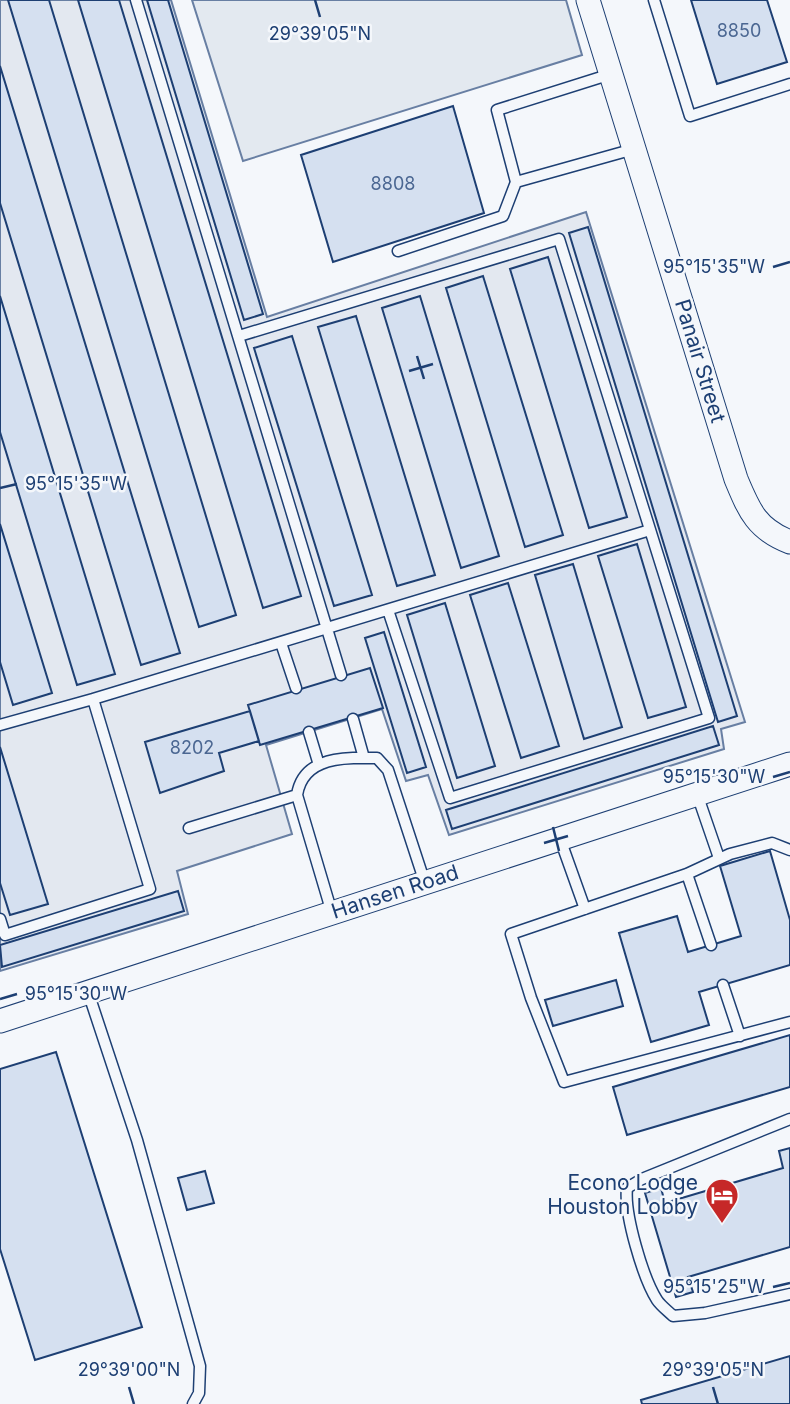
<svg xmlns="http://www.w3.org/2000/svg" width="790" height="1404" font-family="Inter,sans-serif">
  <rect width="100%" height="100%" fill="#f4f7fb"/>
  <path fill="#e3e9f0" stroke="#687fa3" stroke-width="2" d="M192 0H566L582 55 243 161Z"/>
  <path fill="#e3e8f0" stroke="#687fa3" stroke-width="2" d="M0 0H171L267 317 586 212 745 722 721 729 724 749 449 835 428 775 406 781 382 709 266 745 292 834 177 871 188 914 0 971Z"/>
  <path fill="#d5e0f0" stroke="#1d3f73" stroke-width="2" d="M8 0H49L236 615 199 627Z
    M78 0H119L301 596 263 608Z
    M147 0H168L263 314 244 320Z
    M691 0H767L787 62 717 84Z
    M0 66 180 653 141 665 0 203Z
    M453 106 484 213 333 262 301 155Z
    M588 227 737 716 718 722 569 233Z
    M548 257 627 517 589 528 510 269Z
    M483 276 563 535 525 547 446 288Z
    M0 296 115 674 77 685 0 432Z
    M420 296 499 556 461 568 382 308Z
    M356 316 435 575 397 586 318 327Z
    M292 336 372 595 334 606 254 348Z
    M0 524 52 693 13 705 0 662Z
    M637 544 686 707 648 718 598 556Z
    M573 564 622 727 584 739 535 575Z
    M508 583 559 746 521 758 470 595Z
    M445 603 495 766 457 778 407 615Z
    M384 632 426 767 407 773 365 638Z
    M370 668 383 708 260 745 248 705Z
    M250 711 259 741 219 753 224 771 160 793 145 742Z
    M713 726 719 745 452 829 446 810Z
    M0 747 48 904 10 915 0 883Z
    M770 851 790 920V965L699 992 709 1025 651 1042 619 933 677 916 688 952 741 936 720 866Z
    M178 891 184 911 2 967 0 945Z
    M616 980 623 1006 553 1026 545 1000Z
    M790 1035V1087L627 1135 613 1087Z
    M56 1052 142 1327 35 1360 0 1249V1069Z
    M790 1148V1247L688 1277 693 1292 676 1297 645 1193 661 1188 665 1203 783 1168 779 1151Z
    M205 1171 214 1203 187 1210 178 1178Z
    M790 1356V1404H642L641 1400Z"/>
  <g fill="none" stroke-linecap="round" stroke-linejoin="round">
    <defs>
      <path id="service" d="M136 0 341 675
        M654 0 690 116 790 84
        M516 182 634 149
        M398 251 503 216 516 182 497 110 611 74
        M239 336 559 239 709 718 450 798 388 610
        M281 643 296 688
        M353 719 364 758
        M0 725 93 699
        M309 732 319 765
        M697 794 719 858
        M189 828 297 795
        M560 839 585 909
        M790 850 772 843 730 854 687 874 511 934 531 998 564 1082 790 1022
        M687 874 711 945
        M332 913 297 795C303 756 346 757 377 758L388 770 425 883
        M0 919 5 935 150 889 93 699 650 530
        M723 985 740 1036
        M88 992 137 1140 200 1366 199 1393 193 1404
        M790 1119 642 1179 627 1188C624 1214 643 1278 657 1300 661 1306 668 1311 673 1316L705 1313 790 1294"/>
      <path id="minor" d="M588 0 736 479C749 510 756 529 790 542
        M0 1021 790 764"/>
    </defs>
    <use href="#service" stroke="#1d3f73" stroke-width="13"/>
    <use href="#minor" stroke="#1d3f73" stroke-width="25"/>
    <use href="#service" stroke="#f4f7fb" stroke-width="10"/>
    <use href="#minor" stroke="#f4f7fb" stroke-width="23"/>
  </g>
  <path fill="none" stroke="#1d3f73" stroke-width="2.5" d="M315 0 320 17M773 267 790 262M417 356 424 379M409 371 433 364M0 488 17 484M773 777 790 772M553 827 559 851M544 843 568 836M0 999 17 994M773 1287 790 1283M129 1387 134 1404M713 1387 718 1404"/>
  <defs>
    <symbol id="hotel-pin" viewBox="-11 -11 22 30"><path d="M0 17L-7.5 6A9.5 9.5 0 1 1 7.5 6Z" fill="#c62828" stroke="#f4f7fb"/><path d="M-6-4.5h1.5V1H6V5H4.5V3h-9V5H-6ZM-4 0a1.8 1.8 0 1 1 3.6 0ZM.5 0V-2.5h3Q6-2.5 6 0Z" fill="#fff"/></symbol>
  </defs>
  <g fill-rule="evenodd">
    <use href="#hotel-pin" x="703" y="1176" width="38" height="52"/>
  </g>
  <g text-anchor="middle" stroke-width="5" stroke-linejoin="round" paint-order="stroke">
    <g font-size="18" fill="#4b6792">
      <text x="739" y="37">8850</text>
      <text x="393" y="190">8808</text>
      <text x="192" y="754">8202</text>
    </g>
    <g font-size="21" fill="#1d3f73" stroke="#f4f7fb">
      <text transform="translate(700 361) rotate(73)" y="7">Panair Street</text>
      <text transform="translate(395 892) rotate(-18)" y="7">Hansen Road</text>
    </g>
    <g font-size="21" fill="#1d3f73" stroke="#f4f7fb" text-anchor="end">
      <text x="698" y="1190">Econo Lodge<tspan x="698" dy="24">Houston Lobby</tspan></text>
    </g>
  </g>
  <g font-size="18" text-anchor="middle" fill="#1d3f73" stroke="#f4f7fb" stroke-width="5" stroke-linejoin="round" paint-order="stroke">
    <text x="320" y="40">29°39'05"N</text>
    <text x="714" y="273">95°15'35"W</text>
    <text x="76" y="490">95°15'35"W</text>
    <text x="714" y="783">95°15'30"W</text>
    <text x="76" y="1000">95°15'30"W</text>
    <text x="714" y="1293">95°15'25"W</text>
    <text x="129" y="1376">29°39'00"N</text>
    <text x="713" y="1376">29°39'05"N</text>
  </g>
</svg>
